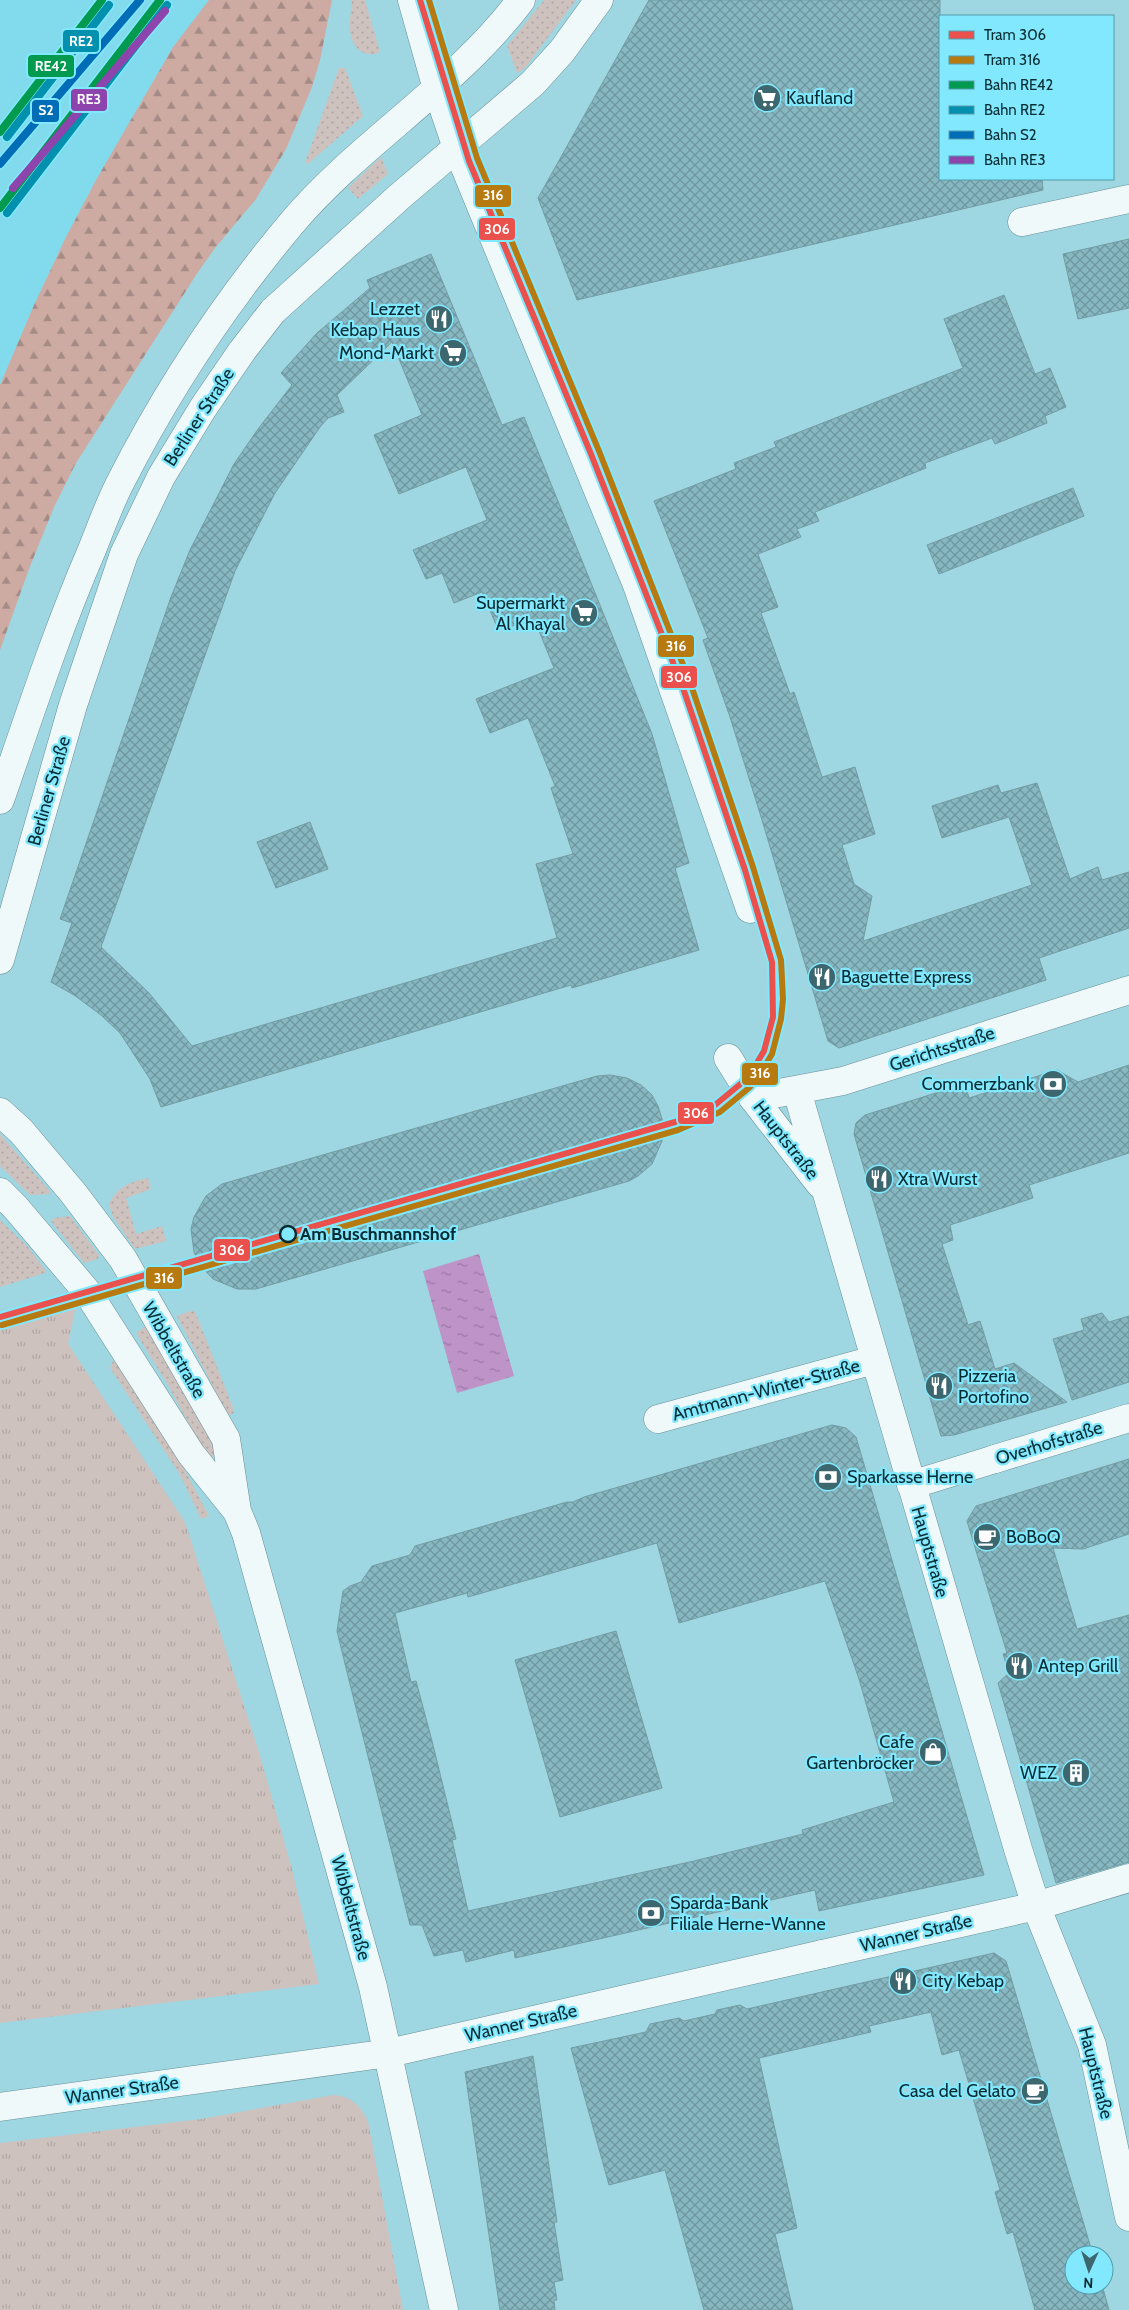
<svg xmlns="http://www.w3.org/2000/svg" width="1129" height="2310" font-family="Cabin,sans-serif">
  <defs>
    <pattern id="grass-dots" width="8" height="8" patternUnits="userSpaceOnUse" patternTransform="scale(1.25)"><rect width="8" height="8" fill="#cec2bf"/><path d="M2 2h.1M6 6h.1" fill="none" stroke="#b0a7a5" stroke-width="1.8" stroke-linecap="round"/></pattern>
    <pattern id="forest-firs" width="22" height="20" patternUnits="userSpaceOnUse" patternTransform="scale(1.25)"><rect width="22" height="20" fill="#cdaaa2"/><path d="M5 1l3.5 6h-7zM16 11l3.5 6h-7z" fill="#a58b85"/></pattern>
    <pattern id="park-tufts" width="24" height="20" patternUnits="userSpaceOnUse" patternTransform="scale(1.25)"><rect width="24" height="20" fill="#cec2bf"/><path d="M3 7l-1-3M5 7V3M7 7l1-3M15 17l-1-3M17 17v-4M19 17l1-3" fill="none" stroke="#b0a7a5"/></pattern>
    <pattern id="water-ripples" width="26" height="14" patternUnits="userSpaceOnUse" patternTransform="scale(1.25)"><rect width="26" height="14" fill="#be93c8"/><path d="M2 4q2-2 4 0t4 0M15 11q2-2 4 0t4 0" fill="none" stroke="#9978a3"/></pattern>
    <pattern id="building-cross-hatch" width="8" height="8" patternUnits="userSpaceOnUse" patternTransform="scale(1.25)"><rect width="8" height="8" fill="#87b8c2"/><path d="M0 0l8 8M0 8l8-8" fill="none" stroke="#6d969e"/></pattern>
  </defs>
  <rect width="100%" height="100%" fill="#9ed6e1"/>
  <path fill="#82dbed" d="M0 0H209L173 47 96 180 66 237 34 305 0 385Z"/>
  <path fill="url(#grass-dots)" d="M352 0H365L380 52C363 60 350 45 350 28 349 19 352 9 352 0Z
    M544 0H576L525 68 517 73 507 46Z
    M339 68H345L363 116 309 163H305Z
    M381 157 388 174 358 199 348 188Z
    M0 1134 49 1190 50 1194 30 1195 0 1166Z
    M148 1178 151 1189 126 1198 136 1234 162 1226 166 1241 135 1249 113 1217 109 1204C118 1186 130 1182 148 1178Z
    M70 1216 99 1255 98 1259 84 1263 51 1221 54 1218Z
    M0 1220 28 1247 46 1271 45 1273 0 1287Z
    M190 1311H194L196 1314 234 1410V1413L228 1416 177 1316Z
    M147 1325 214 1446 213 1457 205 1455 168 1385 136 1333Z
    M116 1354 167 1436 209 1516 201 1519 179 1473 110 1368Z"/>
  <path fill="url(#forest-firs)" d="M209 0H332L320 60 312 87 286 149 256 199 215 248 198 272 76 463 54 507 29 569 0 650V385L34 305 66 237 96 180 173 47Z"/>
  <path fill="url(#park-tufts)" d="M76 1306 68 1344 185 1522 259 1752 292 1869 319 1984 0 2023V1329Z
    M333 2095C351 2096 360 2105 368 2121L403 2310H0V2143L201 2119Z"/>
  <path fill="url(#water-ripples)" d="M479 1254 514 1376 457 1393 423 1271Z"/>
  <path fill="url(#building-cross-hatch)" stroke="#739ca3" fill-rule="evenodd" d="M649 0H940V179H1042L1043 190 577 300 538 198Z
    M1129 239V308L1078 319 1063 254Z
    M431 254 502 425 524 417 652 734 689 863 675 868 699 950 572 988 571 985 161 1107 150 1079 120 1033 101 1015 74 995 51 982 72 923 60 919 171 597 190 550 234 464 258 429 292 385 281 373 317 333 370 288 367 280ZM392 342 422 415 374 435 399 494 466 467 487 520 413 550 426 579 442 573 454 603 482 592 498 629 535 621 554 668 476 699 490 733 528 718 555 786 551 788 573 854 536 864 557 938 192 1046 149 993 101 947 235 571 275 493 320 427 328 418 344 412 337 395Z
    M1004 295 1035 374 1050 368 1066 407 1045 416 1047 423 995 444 992 438 925 463 926 468 815 512 819 521 797 529 801 537 758 554 778 607 761 613 790 694 794 692 822 777 855 767 875 834 842 845 854 884 872 896 863 941 1032 885 1009 817 942 838 932 806 998 785 1001 793 1037 783 1070 879 1098 867 1102 880 1129 872V928L1039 958 1046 980 839 1048 828 1041 762 820 730 717 703 640 708 638 654 501 736 469 734 463 776 447 774 442 963 368 944 319Z
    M1073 488 1084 516 939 574 927 545Z
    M310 822 328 869 276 888 257 842Z
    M1129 1065V1153L1029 1185 1033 1198 950 1225 953 1240 942 1244 968 1325 980 1321 995 1369 1014 1363 1067 1402 954 1435 941 1436 854 1134 856 1123 865 1115 965 1084 969 1098 1057 1070 1078 1082Z
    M610 1075 627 1078 641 1085 652 1095 658 1106 663 1122 662 1141 652 1164 638 1176 629 1181 256 1289H237L213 1279 199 1264 194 1252 191 1229 194 1217 206 1196 222 1184 597 1076Z
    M1102 1313 1109 1322 1129 1316V1382L1072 1400 1053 1339 1084 1330 1081 1319Z
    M832 1425 846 1428 856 1437 984 1875 819 1911 815 1890 515 1958 514 1950 466 1962 463 1950 434 1956 422 1925H410L348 1676 337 1631 343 1591 350 1586 361 1582 372 1566 410 1555 415 1546 567 1502H573L584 1497ZM657 1543 679 1623 825 1581 859 1679 894 1802 802 1830 803 1834 694 1861 468 1911 452 1840 456 1839 432 1741 416 1681 411 1682 395 1613 467 1593 468 1597Z
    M1129 1459V1534L1083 1549 1053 1548 1077 1629 1129 1615V1862L1056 1883 998 1683 1009 1673 1003 1654 1007 1653 967 1521 976 1506Z
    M616 1631 662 1788 560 1817 515 1660Z
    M994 1953 1006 1961 1093 2255H1074V2285H1102L1109 2310H1035L1013 2232 1007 2234 995 2192 1000 2190 959 2050 942 2055 931 2012 869 2026 871 2032 759 2058 797 2228 775 2234 793 2310H704L665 2170 609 2185 571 2048 646 2032 650 2024 679 2018 684 2021 715 2014 717 2010 740 2005 747 2009Z
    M533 2056 557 2222H554L563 2280 554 2282 557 2300H554L555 2310H500L465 2072Z"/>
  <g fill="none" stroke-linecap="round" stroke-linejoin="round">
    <defs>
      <path id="pedestrian" d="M797 1091 1018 1849 1036 1906 1092 2045 1129 2217
        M753 1098 820 1184
        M658 1419 874 1360
        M911 1485 995 1459
        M823 1954 1036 1906 1129 1878"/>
      <path id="minor" d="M437 89 457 148 637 585 750 909
        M1022 222 1129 199
        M728 1058 753 1098 843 1081 1129 990
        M0 1112 21 1131 74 1194 123 1259 226 1439 237 1511 246 1533 373 1987 444 2310
        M0 1192 16 1208 88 1293 191 1454 236 1510
        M995 1459 1129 1418
        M0 2107 389 2053 823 1954"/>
      <path id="tertiary" d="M412 0 437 89"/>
      <path id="secondary" d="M0 800C29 717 56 633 91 552 100 530 108 507 119 485 166 392 224 304 291 224 360 142 456 87 521 0
        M0 960 73 705 124 554 161 477 203 408 242 351 273 311 399 197 533 83 562 51 599 0"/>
    </defs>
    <use href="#pedestrian" stroke="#689199" stroke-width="29"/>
    <use href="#minor" stroke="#689199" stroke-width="29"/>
    <use href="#tertiary" stroke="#689199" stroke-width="29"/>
    <use href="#secondary" stroke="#689199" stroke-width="29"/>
    <use href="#pedestrian" stroke="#f0f9fa" stroke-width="28"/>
    <use href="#minor" stroke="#f0f9fa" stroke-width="28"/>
    <use href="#tertiary" stroke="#f0f9fa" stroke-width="28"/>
    <use href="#secondary" stroke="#f0f9fa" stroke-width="28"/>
    <defs>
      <path id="rail-1" d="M0 132 102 0
        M0 208 160 0"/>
      <path id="rail-2" d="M7 137 109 5
        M7 213 167 5"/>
      <path id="rail-3" d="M0 164 140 0"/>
      <path id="rail-4" d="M13 188 165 11"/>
    </defs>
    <use href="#rail-1" stroke="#82e8fd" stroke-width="11"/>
    <use href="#rail-2" stroke="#82e8fd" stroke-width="11"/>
    <use href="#rail-3" stroke="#82e8fd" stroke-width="11"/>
    <use href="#rail-4" stroke="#82e8fd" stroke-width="11"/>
    <use href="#rail-1" stroke="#019a4e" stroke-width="8"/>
    <use href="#rail-2" stroke="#0290af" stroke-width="8"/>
    <use href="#rail-3" stroke="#006db6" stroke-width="8"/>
    <use href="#rail-4" stroke="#8e44ad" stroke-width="8"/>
    <defs>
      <path id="tram-1" d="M0 1317 675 1122 715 1105 744 1081 755 1066 764 1051 773 1017 772 962 745 870 683 688 591 454 469 161 420 0"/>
      <path id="tram-2" d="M2 1325 678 1130 720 1112 750 1087 762 1071 772 1054 781 1019 783 999 781 960 753 867 691 685 599 451 477 158 429 0"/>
    </defs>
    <use href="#tram-1" stroke="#82e8fd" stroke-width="10"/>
    <use href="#tram-2" stroke="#82e8fd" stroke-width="10"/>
    <use href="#tram-1" stroke="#ea504c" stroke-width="6"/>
    <use href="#tram-2" stroke="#b77a10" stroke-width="6"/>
  </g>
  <defs>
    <symbol id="supermarket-disc" viewBox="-11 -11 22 22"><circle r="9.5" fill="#3d676f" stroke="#82e8fd"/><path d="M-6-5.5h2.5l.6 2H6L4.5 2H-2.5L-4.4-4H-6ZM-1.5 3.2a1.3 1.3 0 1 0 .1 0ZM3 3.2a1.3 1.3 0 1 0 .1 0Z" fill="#fff"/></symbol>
    <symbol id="restaurant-disc" viewBox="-11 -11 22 22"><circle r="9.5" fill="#3d676f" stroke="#82e8fd"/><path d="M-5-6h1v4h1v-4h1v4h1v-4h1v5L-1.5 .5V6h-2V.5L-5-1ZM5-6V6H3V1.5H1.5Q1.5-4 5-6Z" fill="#fff"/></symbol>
    <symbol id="bank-disc" viewBox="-11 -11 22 22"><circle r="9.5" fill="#3d676f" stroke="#82e8fd"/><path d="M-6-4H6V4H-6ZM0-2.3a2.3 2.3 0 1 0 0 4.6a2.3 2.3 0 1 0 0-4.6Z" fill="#fff"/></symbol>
    <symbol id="cafe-disc" viewBox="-11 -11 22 22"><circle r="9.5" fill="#3d676f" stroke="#82e8fd"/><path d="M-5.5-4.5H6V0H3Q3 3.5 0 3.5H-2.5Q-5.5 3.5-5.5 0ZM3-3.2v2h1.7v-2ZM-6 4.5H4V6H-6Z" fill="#fff"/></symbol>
    <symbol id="shop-disc" viewBox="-11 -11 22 22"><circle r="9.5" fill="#3d676f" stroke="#82e8fd"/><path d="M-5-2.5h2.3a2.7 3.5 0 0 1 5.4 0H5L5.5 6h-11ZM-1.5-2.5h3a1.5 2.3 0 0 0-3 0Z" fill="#fff"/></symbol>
    <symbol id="building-disc" viewBox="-11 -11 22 22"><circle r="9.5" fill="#3d676f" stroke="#82e8fd"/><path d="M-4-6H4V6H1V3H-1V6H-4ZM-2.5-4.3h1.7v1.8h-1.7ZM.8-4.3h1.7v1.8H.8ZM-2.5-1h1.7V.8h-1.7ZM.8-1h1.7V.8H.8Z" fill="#fff"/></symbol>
  </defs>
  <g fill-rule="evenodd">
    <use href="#supermarket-disc" x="751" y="82" width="32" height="32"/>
    <use href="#restaurant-disc" x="423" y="303" width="32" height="32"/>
    <use href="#supermarket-disc" x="437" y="337" width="32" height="32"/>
    <use href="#supermarket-disc" x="568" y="597" width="32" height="32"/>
    <use href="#restaurant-disc" x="806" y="961" width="32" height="32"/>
    <use href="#bank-disc" x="1037" y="1068" width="32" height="32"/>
    <use href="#restaurant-disc" x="863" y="1163" width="32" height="32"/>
    <use href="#restaurant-disc" x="923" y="1370" width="32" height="32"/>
    <use href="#bank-disc" x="812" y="1461" width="32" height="32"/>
    <use href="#cafe-disc" x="971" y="1521" width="32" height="32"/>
    <use href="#restaurant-disc" x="1003" y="1650" width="32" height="32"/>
    <use href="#shop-disc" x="917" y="1736" width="32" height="32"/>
    <use href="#building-disc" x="1060" y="1757" width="32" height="32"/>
    <use href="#bank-disc" x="635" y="1897" width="32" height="32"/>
    <use href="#restaurant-disc" x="887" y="1965" width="32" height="32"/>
    <use href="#cafe-disc" x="1019" y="2075" width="32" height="32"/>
  </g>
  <circle fill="#82e8fd" stroke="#092b32" stroke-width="2.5" cx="288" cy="1234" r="8"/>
  <g text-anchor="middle" stroke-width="4.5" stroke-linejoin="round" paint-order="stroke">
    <g font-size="18" fill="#092b32" stroke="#82e8fd" text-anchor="start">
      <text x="786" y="104">Kaufland</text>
      <text x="420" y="315" text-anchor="end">Lezzet<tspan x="420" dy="21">Kebap Haus</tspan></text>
      <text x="434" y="359" text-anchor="end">Mond-Markt</text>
      <text x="565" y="609" text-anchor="end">Supermarkt<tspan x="565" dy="21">Al Khayal</tspan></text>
      <text x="841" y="983">Baguette Express</text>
      <text x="1034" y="1090" text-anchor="end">Commerzbank</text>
      <text x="898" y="1185">Xtra Wurst</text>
      <text x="958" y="1382">Pizzeria<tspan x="958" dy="21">Portofino</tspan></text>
      <text x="847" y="1483">Sparkasse Herne</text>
      <text x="1006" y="1543">BoBoQ</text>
      <text x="1038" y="1672">Antep Grill</text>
      <text x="914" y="1748" text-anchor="end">Cafe<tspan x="914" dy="21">Gartenbröcker</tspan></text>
      <text x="1057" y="1779" text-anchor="end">WEZ</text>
      <text x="670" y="1909">Sparda-Bank<tspan x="670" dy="21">Filiale Herne-Wanne</tspan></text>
      <text x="922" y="1987">City Kebap</text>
      <text x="1016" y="2097" text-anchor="end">Casa del Gelato</text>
    </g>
    <g font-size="18" fill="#092b32" stroke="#82e8fd">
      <text transform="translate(199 417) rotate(-57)" y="6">Berliner Straße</text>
      <text transform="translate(49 791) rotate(-74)" y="6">Berliner Straße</text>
      <text transform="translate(942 1049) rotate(-18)" y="6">Gerichtsstraße</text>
      <text transform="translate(786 1140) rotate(52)" y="6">Hauptstraße</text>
      <text transform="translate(174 1350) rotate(60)" y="6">Wibbeltstraße</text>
      <text transform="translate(766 1390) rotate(-15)" y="6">Amtmann-Winter-Straße</text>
      <text transform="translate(1049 1443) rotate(-17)" y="6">Overhofstraße</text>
      <text transform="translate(930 1552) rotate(74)" y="6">Hauptstraße</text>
      <text transform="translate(351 1908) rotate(75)" y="6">Wibbeltstraße</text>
      <text transform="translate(916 1933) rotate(-13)" y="6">Wanner Straße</text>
      <text transform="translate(521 2023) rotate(-13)" y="6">Wanner Straße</text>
      <text transform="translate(1096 2073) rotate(76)" y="6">Hauptstraße</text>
      <text transform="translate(122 2090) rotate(-8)" y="6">Wanner Straße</text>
    </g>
    <g font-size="18" font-weight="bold" fill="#092b32" stroke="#82e8fd" text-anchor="start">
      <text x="300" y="1240">Am Buschmannshof</text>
    </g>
  </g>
  <g stroke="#82e8fd" stroke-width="2">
    <rect x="62" y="29" width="38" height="24" rx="5" fill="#0290af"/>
    <rect x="27" y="54" width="48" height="24" rx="5" fill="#019a4e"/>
    <rect x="70" y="88" width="38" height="24" rx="5" fill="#8e44ad"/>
    <rect x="31" y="99" width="29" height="24" rx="5" fill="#006db6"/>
    <rect x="474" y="184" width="38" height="24" rx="5" fill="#b77a10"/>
    <rect x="478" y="217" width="38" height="24" rx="5" fill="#ea504c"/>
    <rect x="657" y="634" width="38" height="24" rx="5" fill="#b77a10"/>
    <rect x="660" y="665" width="38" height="24" rx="5" fill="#ea504c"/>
    <rect x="741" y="1062" width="38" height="24" rx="5" fill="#b77a10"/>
    <rect x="677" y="1101" width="38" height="24" rx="5" fill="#ea504c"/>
    <rect x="213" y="1238" width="38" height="24" rx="5" fill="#ea504c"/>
    <rect x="145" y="1266" width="38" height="24" rx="5" fill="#b77a10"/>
  </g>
  <g font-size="14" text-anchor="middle" font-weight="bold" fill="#fff">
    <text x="81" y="46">RE2</text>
    <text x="51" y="71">RE42</text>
    <text x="89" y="104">RE3</text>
    <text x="46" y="115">S2</text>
    <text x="493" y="200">316</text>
    <text x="497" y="234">306</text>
    <text x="676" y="651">316</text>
    <text x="679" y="682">306</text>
    <text x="760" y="1078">316</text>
    <text x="696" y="1118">306</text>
    <text x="232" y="1255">306</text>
    <text x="164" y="1283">316</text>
  </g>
  <rect x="939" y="15" width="175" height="165" fill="#82e8fd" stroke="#529cac"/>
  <rect x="949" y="31" width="25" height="8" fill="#ea504c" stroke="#529cac"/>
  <text x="984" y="40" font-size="15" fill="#092b32">Tram 306</text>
  <rect x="949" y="56" width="25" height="8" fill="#b77a10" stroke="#529cac"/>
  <text x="984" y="65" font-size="15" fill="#092b32">Tram 316</text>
  <rect x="949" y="81" width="25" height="8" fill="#019a4e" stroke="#529cac"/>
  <text x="984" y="90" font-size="15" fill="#092b32">Bahn RE42</text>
  <rect x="949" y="106" width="25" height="8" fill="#0290af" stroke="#529cac"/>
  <text x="984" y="115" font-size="15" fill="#092b32">Bahn RE2</text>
  <rect x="949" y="131" width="25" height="8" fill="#006db6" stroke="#529cac"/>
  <text x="984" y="140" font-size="15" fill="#092b32">Bahn S2</text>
  <rect x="949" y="156" width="25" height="8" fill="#8e44ad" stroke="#529cac"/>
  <text x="984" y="165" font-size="15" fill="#092b32">Bahn RE3</text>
  <g transform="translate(1089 2270) rotate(183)"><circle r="24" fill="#82e8fd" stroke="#529cac"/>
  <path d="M0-4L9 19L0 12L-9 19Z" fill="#3d676f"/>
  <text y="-8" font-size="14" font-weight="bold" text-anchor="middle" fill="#092b32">N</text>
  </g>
</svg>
